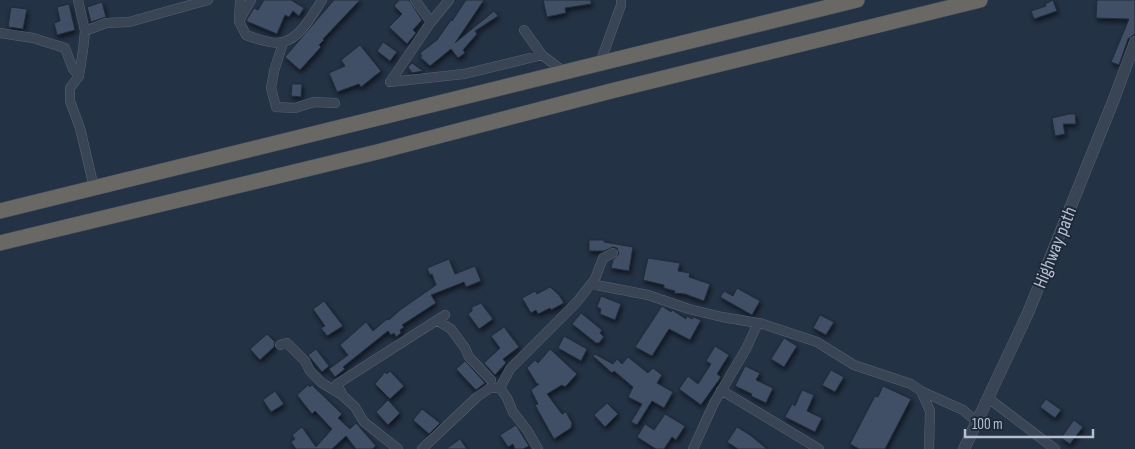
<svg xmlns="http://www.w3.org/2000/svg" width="1135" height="449" font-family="'Sofia Sans Condensed',sans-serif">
  <defs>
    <filter id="shadow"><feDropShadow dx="1.5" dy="3" stdDeviation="2.5" flood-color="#0009"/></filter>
  </defs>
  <rect width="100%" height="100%" fill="#243245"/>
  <path fill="#414f65" stroke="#202b3c" filter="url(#shadow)" d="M264 0H291L304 8 299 16 293 11 289 17 285 15 277 34 246 21 254 8 258 10Z
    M334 0H360L323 39 324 40 319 45 321 47 300 70 285 57Z
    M399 0H409L422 20 413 30 416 33 407 44 389 27 402 14 394 6Z
    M466 0H484L455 43 494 11 498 16 475 31 477 34 463 50 465 53 458 58 451 49 430 66 420 57 422 56 420 53 437 40 451 20 452 21Z
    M543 0H591V4L565 8 566 13 547 17Z
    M1053 0 1057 11 1034 19 1031 11 1046 6 1045 4Z
    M1097 0H1135V34L1128 39 1119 65 1111 62 1129 19 1096 18Z
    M102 2 106 17 91 22 87 7Z
    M69 4 75 30 57 35 54 23 60 21 57 7Z
    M11 7 27 9 23 29 8 27Z
    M383 42 397 52 390 61 377 51Z
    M360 45 381 71 361 87 359 84 337 92 329 73 345 66 341 60Z
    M412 63 423 71 412 73 408 67Z
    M292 84H302L301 97 291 96Z
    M1069 114H1075L1076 124H1063L1065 134 1055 136 1052 118Z
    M589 240H604V242L633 247 629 271 611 268 613 260 619 254 617 248 613 247 604 251H589Z
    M648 258 680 263 678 271 690 273 689 277 710 284 704 301 685 294 674 293 675 291 664 288V285L643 280Z
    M449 259 455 274 475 266 481 281 466 287 464 282 431 295 436 303 402 325 404 327 400 330 401 333 396 337 394 333 391 335 388 331 343 367 345 369 335 377 329 369 348 355 340 345 366 322 373 331 387 319 389 320 400 310 436 285 432 274 430 275 427 268Z
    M550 287 559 295 564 303 551 310 550 308 538 314 536 310 531 313 522 298 535 291 537 294Z
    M737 288 760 301 752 315 720 297 724 291 733 296Z
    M601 296 621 304 615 320 600 314 601 309 597 307Z
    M324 301 343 326 327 336 321 328 325 326 313 309Z
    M481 303 493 319 479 329 468 314 472 311V307Z
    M662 306 671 312 672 310 686 319 687 316 692 319 693 317 701 320 690 340 669 329 652 356 635 347Z
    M581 313 602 330 600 333 604 337 599 343H596L572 324Z
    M820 315 834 322 826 335 813 328Z
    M504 327 519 347 503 359 506 363 495 375 484 363 500 348 491 336Z
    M267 334 275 342 274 347 260 360 250 349Z
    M564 336 587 349 581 361 558 348Z
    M784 338 797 346 784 367 771 359Z
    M715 346 729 355 717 374 721 377 701 405 679 389 688 376 698 384 711 364 706 361Z
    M316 349 329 366 322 372 308 355Z
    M550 349 577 374 565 387 562 385 547 394 562 414 566 412 572 423 571 428 554 439 535 405 538 404 531 390 539 384H537L527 368 535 360 538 363Z
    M595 354 613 364 617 359 622 364 628 357 648 373 653 368 662 375 657 383 673 392 664 408 652 401 637 425 631 422 642 404 628 397 633 387 614 371 612 373 593 356Z
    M465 361 485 383 476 390 456 369Z
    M745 366 760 373 756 380 773 388 766 403 751 396 752 394 735 386Z
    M831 370 844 377 835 392 822 385Z
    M390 371 404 386 390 399 375 384 385 372 387 374Z
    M308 385 310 387 312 385 342 414 338 418 350 429 356 423 376 446 372 449H356L346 436 332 449H296L291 442 295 439 292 435 302 427 316 447 332 429 315 411 312 414 297 395Z
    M883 386 911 399 885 449H859L850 444 875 396 878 397Z
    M802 390 814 395 807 411 822 418 815 432 785 417 792 404 795 406Z
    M275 391 284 404 271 412 263 400Z
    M1046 399 1061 410 1055 418 1040 407Z
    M388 400 400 413 388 425 376 412Z
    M607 403 618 414 605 427 594 415Z
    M422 409 440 423 429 434 413 420Z
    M665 414 685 426 676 440 672 437 664 449H656L637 437 645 424 654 430Z
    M1074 420 1083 427 1070 444 1061 438Z
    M516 425 529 446 523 449H515L513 444 508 447 500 435Z
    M737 427 750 435 767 449H738L727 442Z
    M460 439 467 449H446Z"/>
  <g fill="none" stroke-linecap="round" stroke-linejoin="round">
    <defs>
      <path id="minor" d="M78 0 85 31 83 50 79 76 70 88V101L80 128 92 179
        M240 0 239 21 251 0
        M415 0 431 22 449 0
        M239 21 246 35C254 38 262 41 270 42 296 48 310 18 322 0
        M431 22 390 82 464 74 542 55 559 68V74
        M524 30 542 55
        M85 31 106 23 129 22 208 0
        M0 33 33 38 65 48 73 69 79 76
        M283 43 274 71 271 88 276 107 295 108 314 102 335 103
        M600 63 621 5V0
        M591 284 648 295 689 309 722 317 758 323
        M438 321 451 329 465 348 469 357 491 380
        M280 345 287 343 305 361 310 371 322 383 342 395
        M500 388 510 369 576 303 595 279 603 258 613 253
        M721 390 819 449
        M921 391 930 411 929 449
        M988 398 1055 449
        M398 449 364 422 355 407 343 396 337 384 445 315
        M422 449 477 397 490 388H500L507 398 513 412 527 430 538 449
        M693 449 714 403 746 349 758 323H760L817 342 854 365 911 384 921 391 963 410 977 422"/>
      <path id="tertiary" d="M964 449 1028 313 1114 99 1135 42"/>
      <path id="trunk" d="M0 211 857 0
        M0 243 377 152 611 91 980 0"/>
    </defs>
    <use href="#minor" stroke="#586272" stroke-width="10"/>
    <use href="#tertiary" stroke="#586272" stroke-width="12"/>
    <use href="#trunk" stroke="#444f5f" stroke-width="16"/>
    <use href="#minor" stroke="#394454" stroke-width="9"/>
    <use href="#tertiary" stroke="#394454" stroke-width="11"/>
    <use href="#trunk" stroke="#696864" stroke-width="15"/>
  </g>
  <g text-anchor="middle" stroke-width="4" stroke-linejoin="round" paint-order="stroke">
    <g font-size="19" fill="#b7bfce" stroke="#1e293a">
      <text transform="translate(1054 247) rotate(-68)" y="7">Highway path</text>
    </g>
  </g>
  <path d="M965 429v8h128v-8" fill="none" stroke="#b7bfce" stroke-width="2.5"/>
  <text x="972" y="429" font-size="15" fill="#b7bfce" stroke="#1e293a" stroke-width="4" paint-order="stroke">100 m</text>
</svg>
